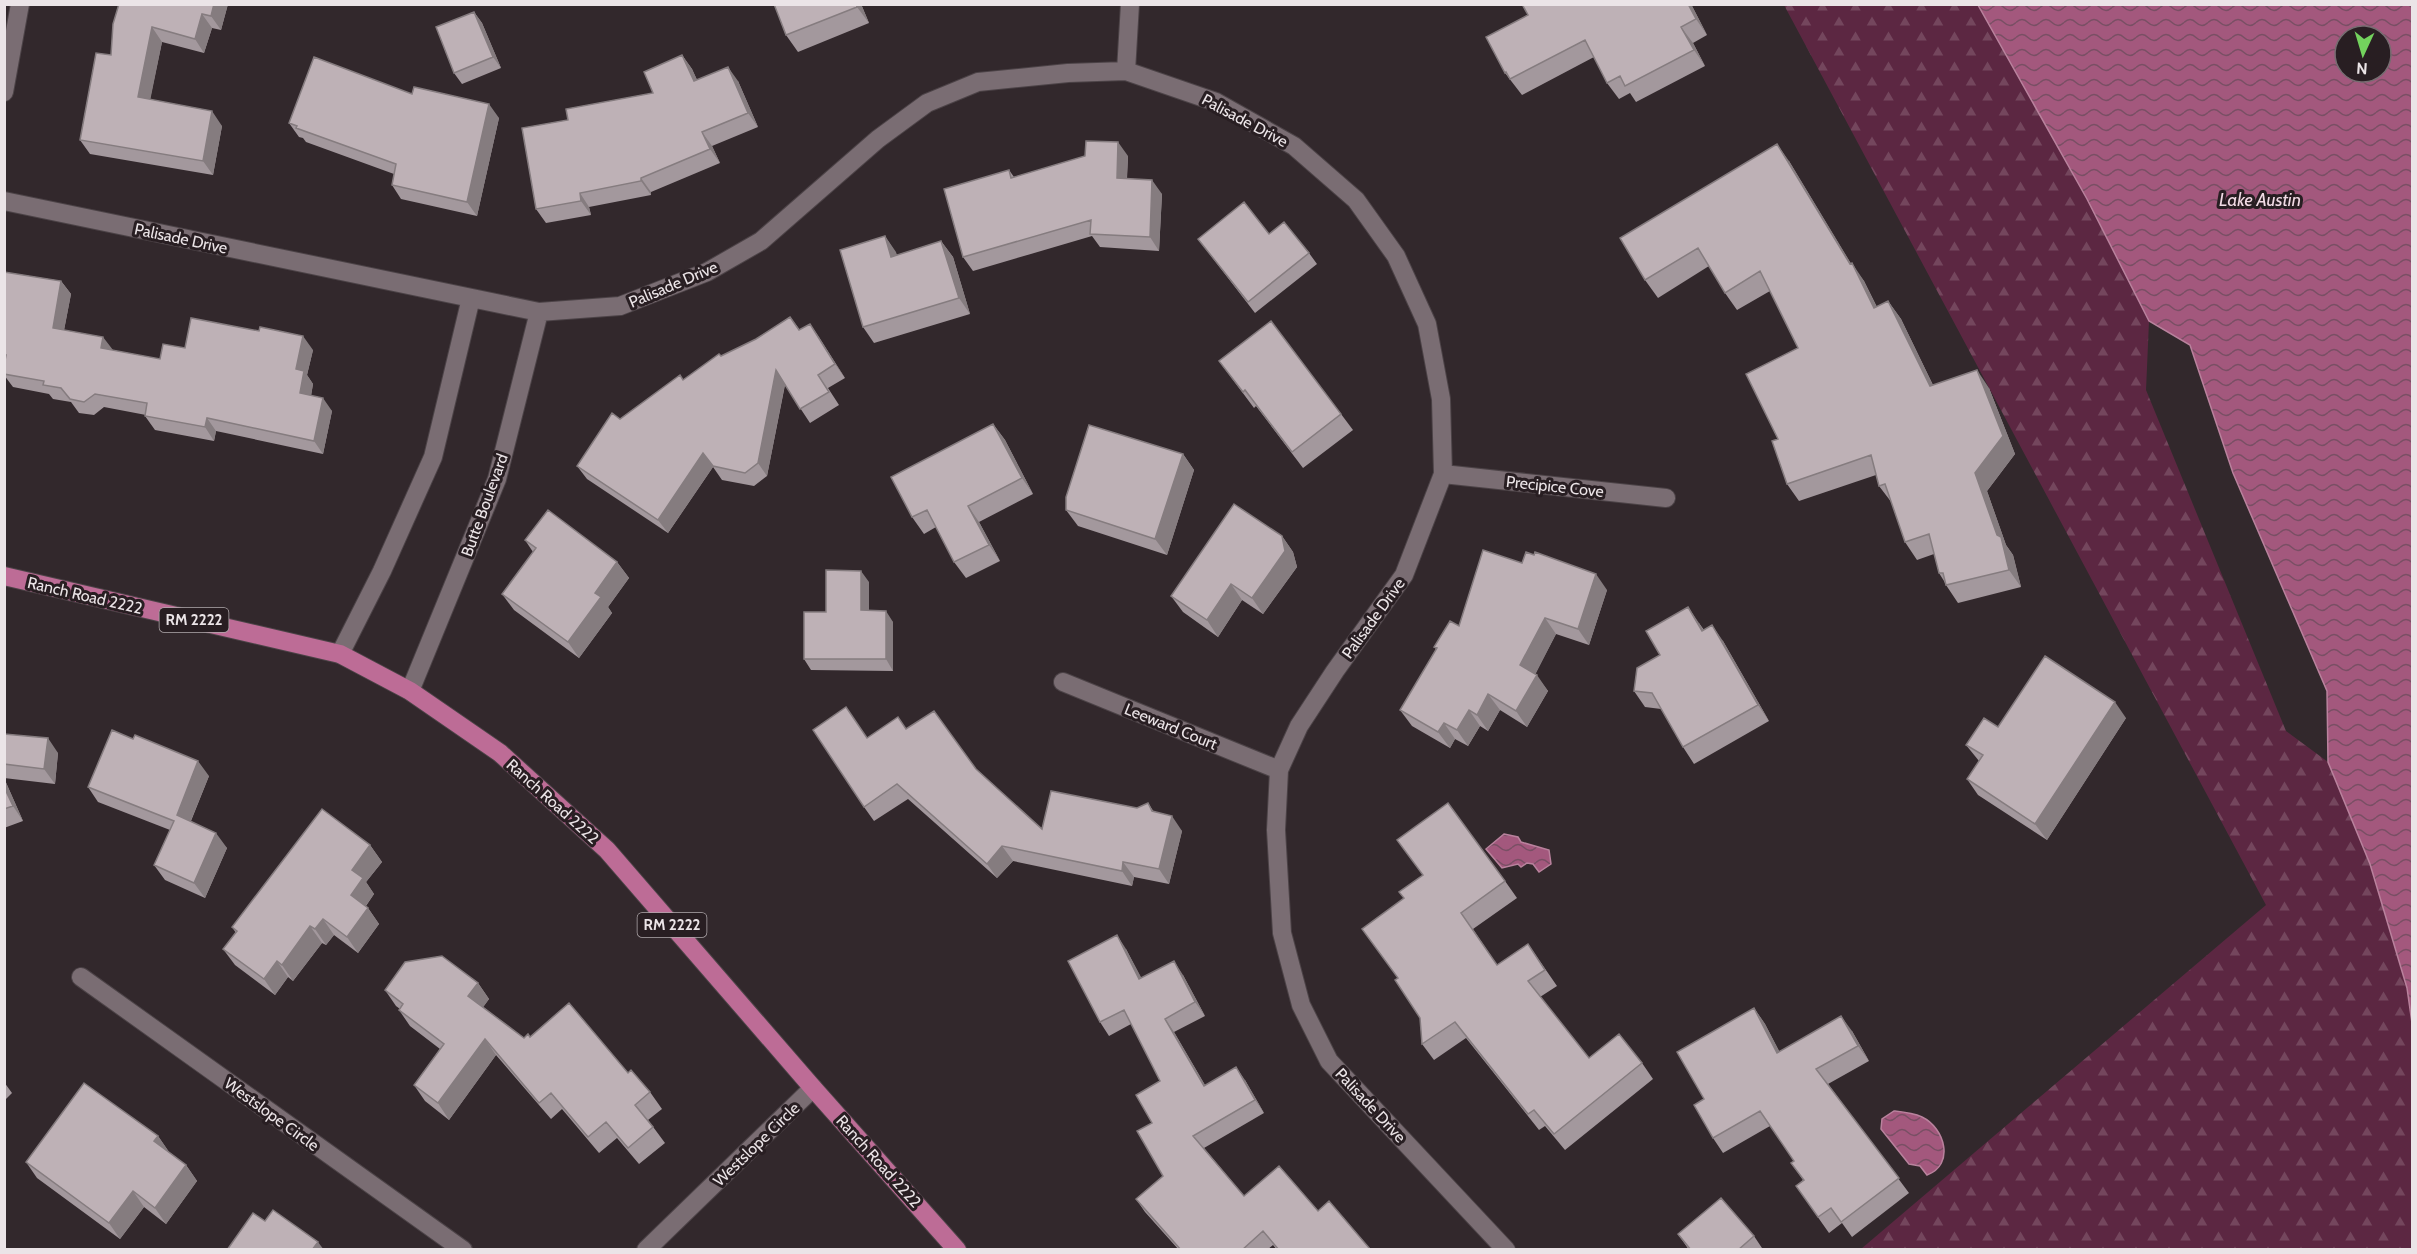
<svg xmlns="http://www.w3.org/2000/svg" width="2417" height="1254" font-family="Cabin,sans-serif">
  <defs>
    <pattern id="forest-firs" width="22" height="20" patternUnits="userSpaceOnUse" patternTransform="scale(1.5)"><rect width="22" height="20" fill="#5c2742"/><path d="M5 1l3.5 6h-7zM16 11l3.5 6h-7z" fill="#74465d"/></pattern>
    <pattern id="water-waves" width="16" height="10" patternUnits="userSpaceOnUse" patternTransform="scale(1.5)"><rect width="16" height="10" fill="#a3587d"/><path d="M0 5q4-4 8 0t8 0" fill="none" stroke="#794f64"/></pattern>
  </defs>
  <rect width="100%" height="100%" fill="#32282c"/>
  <path fill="url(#forest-firs)" d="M1784 5H1978L2087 199 2149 321 2146 390 2286 731 2328 762 2370 864 2407 988 2412 1023V1249H1861L2266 905Z"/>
  <path fill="url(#water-waves)" stroke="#b9829d" stroke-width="1.5" fill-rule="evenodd" d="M1978 5H2412V1023L2407 988 2370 864 2328 762 2327 691 2233 473 2190 345 2149 321 2087 199ZM2345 36H2381V72H2345Z
    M1504 834 1518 837 1521 842 1549 850 1551 864 1539 872 1533 864 1527 863 1521 867 1518 864 1502 868 1486 849Z
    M1894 1111C1903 1112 1913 1113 1922 1117 1945 1128 1955 1165 1927 1175L1920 1166 1909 1164 1881 1129 1882 1119Z"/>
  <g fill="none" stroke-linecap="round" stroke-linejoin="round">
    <defs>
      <path id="street" d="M1126 71 1130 4
        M4 92 20 4
        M4 201 539 312 620 306 707 272 761 241 878 139 927 103 978 82 1068 73 1126 71 1216 102 1294 146 1356 200 1396 256 1427 324 1441 399 1443 474 1404 575 1335 671 1299 726 1279 770 1276 830 1282 933 1301 1005 1329 1061 1506 1250
        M1443 474 1666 498
        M340 654 382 571 433 457 471 298
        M1063 682 1279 770
        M410 691 497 479 539 312
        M81 977 463 1250
        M646 1250 813 1088"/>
      <path id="primary" d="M4 576 340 654 410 691 500 753 607 850 813 1088 957 1250"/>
    </defs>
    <use href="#street" stroke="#4c4347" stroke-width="20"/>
    <use href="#primary" stroke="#4c4347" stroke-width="20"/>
    <use href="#street" stroke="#7a6d73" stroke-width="18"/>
    <use href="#primary" stroke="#bd6c96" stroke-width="18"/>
  </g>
  <path fill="#a3989d" d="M119 4H228L221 30 212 28 204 53 162 42 150 99 222 126 213 175 90 154 80 140 111 55Z
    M774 4H861L869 23 798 52 786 35Z
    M1522 4H1691L1707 35 1693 43 1705 66 1636 102 1630 93 1619 99 1607 83 1594 57 1522 95 1505 73 1528 15Z
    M474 12 482 23 501 68 462 84 454 73Z
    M682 55 692 69 697 80 738 81 758 127 712 146 720 163 651 192V195L589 207 591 215 546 223 536 209 568 120 653 93Z
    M412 94 499 118 477 216 401 199 392 185 394 174 306 142 303 138 299 137 289 123Z
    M1128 156 1127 179 1162 194 1159 251 1100 247 1092 236 973 271 963 257 1009 170 1014 177Z
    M1789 161 1851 264 1864 281 1877 307 1888 301 1901 319 1933 385 1989 388 2015 454 1987 491 2006 545 2013 555 2021 587 1958 603 1946 585 1944 581 1939 573 1934 554 1917 560 1905 542 1892 503 1879 486 1876 475 1799 501 1787 484 1778 439 1798 348 1770 291 1737 310 1725 293 1709 266 1658 298 1645 280Z
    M1269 234 1309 253 1317 264 1255 313 1198 239Z
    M885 236 897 255 941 241 953 257 970 314 874 343 863 327Z
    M4 272 61 281 71 294 64 330 112 350 160 359 185 348 313 350 307 375 313 384 311 396 332 411 323 454 216 431 214 441 155 430 145 416 146 415 104 407 94 415 79 413 71 402 53 399 49 394 13 387 4 375Z
    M790 317 800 330 810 324 845 378 828 388 839 405 810 423 785 385 767 476 754 486 722 480 713 467 668 533 587 479 577 466 620 419 721 356 756 339Z
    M1219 361 1341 414 1353 430 1303 468 1256 406 1254 408Z
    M993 424 1005 440 1033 494 979 522 1000 561 966 578 954 562 936 527 924 534 912 517Z
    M1183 454 1194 470 1167 555 1078 526 1066 510Z
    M1282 536 1293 552 1297 567 1263 614 1242 600 1218 637 1183 612 1171 596Z
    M525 540 617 562 629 578 608 607 612 613 579 658 514 610 502 594 533 552Z
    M869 582V610L893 622V671L811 670 804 659 826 612Z
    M1607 590 1589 645 1556 634 1535 674 1548 691 1527 727 1500 710 1488 731 1480 726 1468 746 1455 739 1450 748 1412 726 1400 710 1436 649 1434 647 1459 626Z
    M1699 623 1704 630 1723 641 1769 721 1694 764 1683 747 1661 709 1645 707 1634 691 1660 655Z
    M2126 718 2047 840 1978 795 1967 779 1979 761 1966 745 1998 727Z
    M906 729 976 769 1042 829 1137 808 1148 803 1154 812 1182 831 1169 884 1134 877 1132 886 1013 861 997 878 908 799 874 821 864 807 868 738Z
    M4 734 58 753 55 784 4 778Z
    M209 776 191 821 227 848 205 898 165 880 154 865 170 830 98 802 88 787Z
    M4 778 23 821 4 828Z
    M1397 840 1505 881 1517 898 1473 929 1497 965 1528 944 1557 986 1540 997 1589 1058 1642 1063 1653 1079 1565 1150 1545 1126 1539 1130 1466 1038 1434 1060 1422 1044 1420 1018 1398 978 1423 875Z
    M370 845 382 862 366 882 374 894 366 906 368 908 379 924 358 953 334 935 326 945 322 943 293 981 288 977 275 995 235 965 223 949 236 933 232 927Z
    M1126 949 1141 978 1183 975 1205 1016 1174 1032 1205 1085 1245 1080 1264 1113 1204 1148 1244 1196 1318 1211 1329 1201 1371 1250H1277L1273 1245 1267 1250H1179L1145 1212 1136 1199 1163 1176 1152 1123 1160 1081 1131 1024 1109 1036 1100 1022Z
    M478 983 489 999 483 1007 524 1038 530 1037 628 1073 650 1092 662 1109 648 1120 665 1143 639 1164 617 1138 599 1153 562 1109 551 1119 496 1055 449 1120 425 1101 414 1085 440 1049 410 1026 399 1010 400 1009 396 1006 385 990Z
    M1754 1008 1765 1024 1779 1051 1852 1031 1869 1061 1828 1084 1909 1193 1852 1237 1842 1223 1829 1233 1796 1186 1803 1180 1791 1163 1794 1161 1770 1126 1723 1153 1713 1138 1704 1099Z
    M4 1082 12 1093 4 1101Z
    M158 1136 169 1152 186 1165 197 1181 166 1224 144 1207 120 1239 37 1178 26 1162Z
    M1678 1234 1754 1236 1762 1248 1759 1250H1689Z"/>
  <path fill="#857c7f" d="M214 4H228L221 30 211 16Z
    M856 4H861L869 23 857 7Z
    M1688 4H1691L1707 35 1696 19Z
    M474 12 482 23 501 68 493 57Z
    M202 14 212 28 204 53 195 39Z
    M152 27 162 42 148 111 138 97Z
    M1681 27 1693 43 1705 66 1694 50Z
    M682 55 692 69 704 95 694 81Z
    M728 67 738 81 758 127 748 113Z
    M489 104 499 118 477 216 467 202Z
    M212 111 222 126 213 175 203 161Z
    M702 132 712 146 720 163 710 149Z
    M1118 142 1128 156 1126 192 1117 178Z
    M1777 144 1789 161 1855 270 1852 263 1864 281 1886 326 1874 308 1850 264Z
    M641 178 651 192V195L641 181Z
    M1152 180 1162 194 1159 251 1150 237Z
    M580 193 589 207 591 215 581 201Z
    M885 236 896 252 902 273 891 257Z
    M941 241 953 257 970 314 959 298Z
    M61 281 71 294 62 341 53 328Z
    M1888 301 1901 319 1942 404 1930 386Z
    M810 324 819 337 845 378 835 364Z
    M303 336 313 350 307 375 313 384 309 407 300 393 296 369Z
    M103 337 113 350 101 348Z
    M776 370 785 384 767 476 758 463Z
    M1977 370 1989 388 2015 454 1987 491 2006 545 2013 555 2021 587 2009 570 1975 473Z
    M323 398 332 411 323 454 314 441Z
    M207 418 216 431 214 441 205 427Z
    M993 424 1005 440 1033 494 1022 478Z
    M703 453 713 467 668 533 658 520Z
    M1183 454 1194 470 1167 555 1155 539Z
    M968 506 979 522 1000 561 989 545Z
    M1282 536 1293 552 1297 567 1263 614 1252 598Z
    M617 562 629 578 608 607 612 613 579 658 568 642 595 593Z
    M861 571 869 582V621L861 610Z
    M1596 574 1607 590 1589 645 1578 629Z
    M1231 584 1242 600 1218 637 1207 620Z
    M1688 607 1699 623 1713 647 1702 631Z
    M886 611 893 622V671L886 659Z
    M1545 618 1556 634 1532 681 1520 665Z
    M1712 625 1723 641 1769 721 1758 705Z
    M1537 675 1548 691 1527 727 1516 711Z
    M1488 694 1500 710 1488 731 1477 715Z
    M2115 702 2126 718 2047 840 2035 824Z
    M1469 710 1480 726 1468 746 1457 730Z
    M1444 723 1455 739 1450 748 1438 732Z
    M48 738 58 753 55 784 44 769Z
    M198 761 209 776 187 830 177 815Z
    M4 778 23 821 13 806 4 787Z
    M1172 816 1182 831 1169 884 1159 869Z
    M216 833 227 848 205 898 194 883Z
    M370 845 382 862 366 882 374 894 362 911 351 895 352 870Z
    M1002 846 1013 861 997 878 987 864Z
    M1123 862 1134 877 1132 886 1122 871Z
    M368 908 379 924 358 953 347 937Z
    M323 919 334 935 326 945 315 929Z
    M310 926 322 943 293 981 282 965Z
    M1117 935 1126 949 1149 992 1139 979Z
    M277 961 288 977 275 995 264 979Z
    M1174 961 1183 975 1205 1016 1195 1002Z
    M478 983 489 999 479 1013 468 996Z
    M1754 1008 1765 1024 1788 1068 1777 1053Z
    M1841 1016 1852 1031 1869 1061 1858 1046Z
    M1165 1019 1174 1032 1213 1099 1204 1086Z
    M485 1039 496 1055 449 1120 438 1103Z
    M1236 1067 1245 1080 1264 1113 1255 1100Z
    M158 1136 169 1152 154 1141Z
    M186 1165 197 1181 166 1224 155 1208Z
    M133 1191 144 1207 120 1239 109 1223Z
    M318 1242 324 1250H312Z"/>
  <path fill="#beb1b6" stroke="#857c7f" stroke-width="1.5" d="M119 4H214L211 16 202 14 195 39 152 27 138 97 212 111 203 161 80 140 96 53 111 55 113 24Z
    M774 4H856L857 7 786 35Z
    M1522 4H1688L1696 19 1681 27 1694 50 1625 86 1620 76 1607 83 1585 40 1510 79 1506 72 1505 73 1486 37 1528 15Z
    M474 12 493 57 454 73 436 27Z
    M682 55 694 81 728 67 748 113 702 132 710 149 641 178V181L580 193 581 201 536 209 522 128 568 120 566 109 653 93 644 72Z
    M314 57 412 94 414 87 489 104 467 202 392 185 396 164 296 128 297 126 289 123Z
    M1086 141 1118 142 1117 178 1152 180 1150 237 1090 234 1091 220 963 257 944 189 1009 170 1011 178 1085 156Z
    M1777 144 1850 264 1852 263 1874 308 1888 301 1930 386 1977 370 2003 436 1975 473 1997 535 2001 537 2009 570 1946 585 1943 573H1939L1929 534 1905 542 1885 484 1879 486 1871 455 1787 484 1772 441 1778 439 1746 374 1798 348 1760 271 1725 293 1698 248 1645 280 1620 238Z
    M1244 202 1269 234 1284 222 1309 253 1248 302 1198 239Z
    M885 236 891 257 941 241 959 298 863 327 840 250Z
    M4 272 61 281 53 328 103 337 101 348 160 359 163 344 185 348 191 318 259 331 260 327 303 336 296 369 304 371 300 393 323 398 314 441 207 418 205 427 145 416 147 403 95 394 84 402 70 399 61 388 43 385 44 381 4 374V366L6 355H4Z
    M790 317 799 330 810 324 835 364 818 375 829 392 800 409 776 370 758 463 745 473 713 466 703 453 658 520 577 466 612 413 620 419 680 375 683 380 719 354 721 356 756 339Z
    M1271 321 1341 414 1292 452 1245 390 1243 392 1219 361Z
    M993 424 1022 478 968 506 989 545 954 562 927 510 912 517 891 477Z
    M1089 425 1183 454 1155 539 1066 510V497Z
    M1234 504 1282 536 1285 551 1252 598 1231 584 1207 620 1171 596Z
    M548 510 617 562 595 593 601 597 568 642 502 594 536 548 525 540Z
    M1483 550 1522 563 1526 552 1534 555 1535 552 1596 574 1578 629 1545 618 1520 665 1537 675 1516 711 1488 694 1477 715 1469 710 1457 730 1444 723 1438 732 1400 710 1437 648 1434 647 1450 621 1459 626Z
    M826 570 861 571V610L886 611V659H804V612H826Z
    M1688 607 1702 631 1712 625 1758 705 1683 747 1652 693 1634 691 1637 668 1660 655 1646 631Z
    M2045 656 2115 702 2035 824 1967 779 1983 755 1966 745 1984 718 1998 727Z
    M846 707 867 738 898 717 906 729 934 711 976 769 1042 829 1051 791 1137 808 1148 803 1152 811 1172 816 1159 869 1123 862 1122 871 1002 846 987 864 897 784 864 807 813 730Z
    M112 730 133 739 135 735 198 761 177 815 216 833 194 883 154 865 174 821 88 787Z
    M4 734 48 738 44 769 4 764Z
    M4 787 13 806 4 809Z
    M1448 803 1505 881 1461 913 1497 965 1528 944 1545 970 1528 981 1589 1058 1619 1034 1642 1063 1554 1134 1534 1110 1528 1114 1455 1022 1422 1044 1420 1018 1395 980 1398 978 1362 929 1404 898 1399 892 1423 875 1397 840Z
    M322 809 370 845 352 870 363 878 351 895 368 908 347 937 323 919 315 929 310 926 282 965 277 961 264 979 223 949 237 931 232 927Z
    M1117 935 1139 979 1174 961 1195 1002 1165 1019 1204 1086 1236 1067 1255 1100 1193 1136 1244 1196 1279 1166 1318 1211 1329 1201 1370 1249V1250H1279L1263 1231 1242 1250H1181L1136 1199 1163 1176 1137 1131 1152 1123 1136 1095 1160 1081 1124 1010 1100 1022 1068 961Z
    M442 956 478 983 468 996 524 1038 528 1034 530 1037 569 1003 628 1073 631 1070 650 1092 635 1105 653 1127 628 1148 606 1122 588 1137 551 1093 539 1103 485 1039 438 1103 414 1085 444 1044 399 1010 403 1004 385 990 405 962Z
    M1754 1008 1777 1053 1841 1016 1858 1046 1816 1069 1899 1178 1841 1222 1831 1208 1818 1217 1796 1186 1804 1180 1791 1163 1794 1161 1760 1111 1713 1138 1694 1105 1704 1099 1677 1052Z
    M84 1083 158 1136 154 1141 186 1165 155 1208 133 1191 109 1223 26 1162Z
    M1721 1198 1754 1236 1738 1250H1691L1678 1234Z
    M273 1210 318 1242 312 1250H227L253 1213 265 1221Z"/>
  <g text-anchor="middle" stroke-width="6" stroke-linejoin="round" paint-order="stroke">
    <g fill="#281e22" stroke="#b0a9ac" stroke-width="1.5">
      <rect x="159.5" y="608" width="69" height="24" rx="4.5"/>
      <rect x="637.5" y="913" width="69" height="24" rx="4.5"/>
    </g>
    <g font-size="15" font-weight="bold" fill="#ebe4e7">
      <text x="194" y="625">RM 2222</text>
      <text x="672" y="930">RM 2222</text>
    </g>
    <g font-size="16" fill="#ebe4e7" stroke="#281e22">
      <text transform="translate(1245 120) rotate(28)" y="6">Palisade Drive</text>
      <text transform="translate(181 238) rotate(12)" y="6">Palisade Drive</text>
      <text transform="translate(673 284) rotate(-23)" y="6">Palisade Drive</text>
      <text transform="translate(1555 486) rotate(6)" y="6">Precipice Cove</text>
      <text transform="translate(484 505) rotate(-70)" y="6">Butte Boulevard</text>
      <text transform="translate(85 595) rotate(13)" y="6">Ranch Road 2222</text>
      <text transform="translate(1373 618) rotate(-54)" y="6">Palisade Drive</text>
      <text transform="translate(1171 726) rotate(22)" y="6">Leeward Court</text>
      <text transform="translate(553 801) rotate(42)" y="6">Ranch Road 2222</text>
      <text transform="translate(1371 1105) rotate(47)" y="6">Palisade Drive</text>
      <text transform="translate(272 1114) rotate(36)" y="6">Westslope Circle</text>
      <text transform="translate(756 1144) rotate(-44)" y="6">Westslope Circle</text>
      <text transform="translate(879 1161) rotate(48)" y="6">Ranch Road 2222</text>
    </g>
    <g font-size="18" font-style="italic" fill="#f2dbe5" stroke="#281e22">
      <text x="2260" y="206">Lake Austin</text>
    </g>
  </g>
  <rect width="2417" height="1254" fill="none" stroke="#ebe4e7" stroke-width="12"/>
  <g transform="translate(2363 54) rotate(184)"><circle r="28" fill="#281e22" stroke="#766d71" stroke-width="1.5"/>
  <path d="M0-4.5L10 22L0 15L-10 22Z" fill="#73d25d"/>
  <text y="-9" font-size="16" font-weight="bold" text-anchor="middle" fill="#ebe4e7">N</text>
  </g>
</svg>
